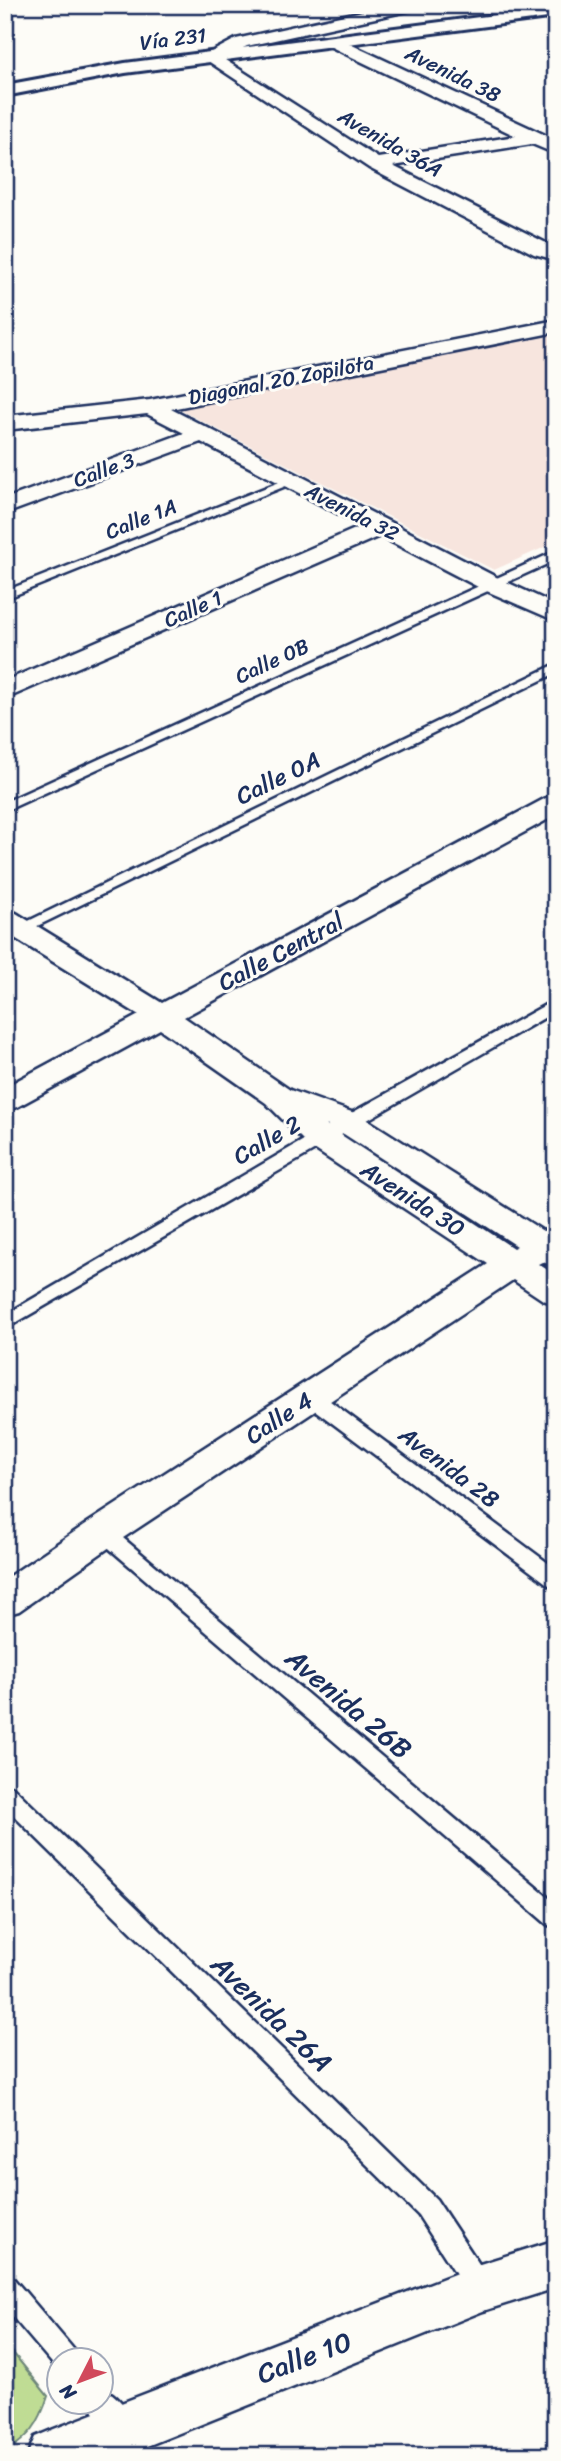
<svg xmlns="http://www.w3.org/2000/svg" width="561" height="2461" font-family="Sriracha,sans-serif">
  <rect width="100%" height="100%" fill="#fdfcf7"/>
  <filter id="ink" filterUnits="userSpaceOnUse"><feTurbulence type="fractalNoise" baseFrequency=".0143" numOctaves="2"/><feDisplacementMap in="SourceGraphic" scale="14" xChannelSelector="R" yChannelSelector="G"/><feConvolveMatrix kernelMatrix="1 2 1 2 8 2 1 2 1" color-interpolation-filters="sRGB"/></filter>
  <g filter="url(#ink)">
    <path fill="#f7e5de" d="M556 333V542L494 570 178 409Z"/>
    <path fill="#bfdc94" stroke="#6d8679" stroke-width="2" d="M5 2343 48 2396C39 2425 30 2436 5 2453Z"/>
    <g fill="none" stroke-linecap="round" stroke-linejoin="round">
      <defs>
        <path id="service" d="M292 477 298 480 296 482 5 599V591Z
          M556 551V560L5 811V802Z
          M556 664V673L25 932H15L12 929Z
          M556 999V1011L5 1329V1315L314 1134Z
          M311 1391 318 1392 556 1569V1587L549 1585 304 1402 302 1397 304 1392Z
          M103 1525 110 1527 556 1904V1927L548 1925 96 1537 93 1532 96 1527Z
          M5 1784 13 1787 436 2199 489 2279 493 2288 489 2297 480 2300 471 2297 418 2215 5 1807Z
          M5 2276 14 2279 75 2351 79 2360H60V2370L57 2369 5 2308Z
          M102 2388C117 2394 129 2410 136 2425L132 2434 122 2438C107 2432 95 2416 89 2402H102Z"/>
        <path id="minor" d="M390 5H419L412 10 247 46 222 58 378 158 516 136 325 44 323 41 325 38H337L543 134 556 142V154L532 144 393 166 556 248V260L534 254 369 168 202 57 236 39Z
          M556 320V332L171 409 500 579 556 605V621L482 589 380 536 5 699V681L362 526 201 442 5 514V499L184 433 147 414 5 430V416L150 400Z
          M556 796V815L184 1017 290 1090 360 1115 543 1231 556 1228V1266L542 1262 538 1264 556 1275V1304L543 1300 513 1280 117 1542 19 1611 5 1615V1579L89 1522 488 1264 308 1145 266 1103 160 1029 17 1107 5 1110V1087L139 1015 5 932V910L16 913 162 1003 546 798ZM326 1125 336 1129 517 1246 513 1248Z
          M556 2240V2288L483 2311 122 2456H27L35 2437 54 2429 480 2264Z"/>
        <path id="secondary" d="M556 7V17L125 73 5 96V85L125 63Z"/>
      </defs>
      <use href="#service" stroke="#1b2f5e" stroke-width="5"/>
      <use href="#minor" stroke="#1b2f5e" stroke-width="5"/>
      <use href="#secondary" stroke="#1b2f5e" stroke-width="6"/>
      <use href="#service" fill="#fdfcf7" fill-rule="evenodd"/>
      <use href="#minor" fill="#fdfcf7" fill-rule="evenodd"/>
      <use href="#secondary" fill="#fdfcf7" fill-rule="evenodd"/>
    </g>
  </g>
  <g text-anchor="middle" stroke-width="6" stroke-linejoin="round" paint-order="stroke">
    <g font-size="21" fill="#1b2f5e" stroke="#fdfcf7">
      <text transform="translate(173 39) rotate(-7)" y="7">Vía 231</text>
      <text transform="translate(453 74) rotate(26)" y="7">Avenida 38</text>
      <text transform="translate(390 143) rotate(30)" y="7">Avenida 36A</text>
      <text transform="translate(281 380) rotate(-11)" y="7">Diagonal 20 Zopilota</text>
      <text transform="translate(104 470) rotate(-20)" y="7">Calle 3</text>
      <text transform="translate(352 512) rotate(27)" y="7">Avenida 32</text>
      <text transform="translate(141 519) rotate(-22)" y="7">Calle 1A</text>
      <text transform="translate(193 609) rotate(-24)" y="7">Calle 1</text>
      <text transform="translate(272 661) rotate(-25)" y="7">Calle 0B</text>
    </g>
    <g font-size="24" fill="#1b2f5e" stroke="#fdfcf7">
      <text transform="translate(278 778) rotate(-26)" y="8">Calle 0A</text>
      <text transform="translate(281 952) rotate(-28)" y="8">Calle Central</text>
      <text transform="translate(267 1140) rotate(-30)" y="8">Calle 2</text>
      <text transform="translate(413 1199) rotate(33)" y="8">Avenida 30</text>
      <text transform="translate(279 1418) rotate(-33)" y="8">Calle 4</text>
      <text transform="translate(449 1467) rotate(37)" y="8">Avenida 28</text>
    </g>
    <g font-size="28" fill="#1b2f5e" stroke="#fdfcf7">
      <text transform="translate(349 1703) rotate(40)" y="10">Avenida 26B</text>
      <text transform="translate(272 2013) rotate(44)" y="10">Avenida 26A</text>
      <text transform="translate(304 2357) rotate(-21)" y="10">Calle 10</text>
    </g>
  </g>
  <rect width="561" height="2461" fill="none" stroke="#fdfcf7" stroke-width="28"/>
  <rect x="14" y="14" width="533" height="2433" fill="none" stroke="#1b2f5e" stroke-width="2.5" filter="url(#ink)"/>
  <g transform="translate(80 2381) rotate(228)"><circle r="33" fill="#fdfcf7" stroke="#a3aaba" stroke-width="2"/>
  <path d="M0-5L12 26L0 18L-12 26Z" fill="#d1495b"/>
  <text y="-10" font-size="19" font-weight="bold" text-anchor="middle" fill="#1b2f5e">N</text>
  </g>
</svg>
